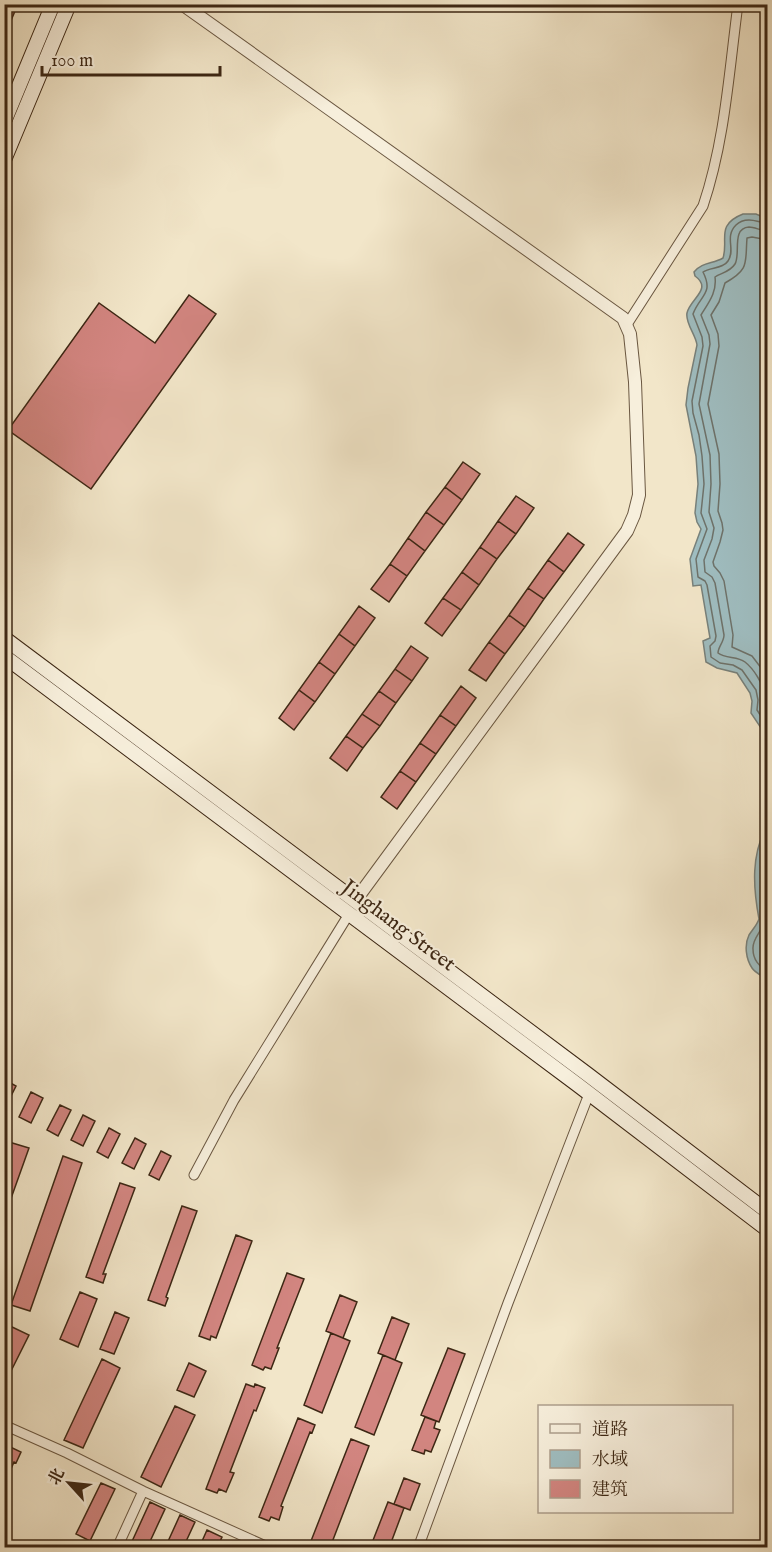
<svg xmlns="http://www.w3.org/2000/svg" width="772" height="1552" font-family="'IM FELL English','Noto Serif SC',serif">
  <rect width="100%" height="100%" fill="#f2e6c9"/>
  <filter id="stains"><feTurbulence type="fractalNoise" baseFrequency=".00333" numOctaves="4"/><feColorMatrix values="0 0 0 0 .2 0 0 0 0 .09 0 0 0 0 .02 0 0 0 .5 -.17"/></filter>
  <radialGradient id="worn" r=".72"><stop offset=".6" stop-color="#630" stop-opacity="0"/><stop offset="1" stop-color="#630" stop-opacity=".3"/></radialGradient>
  <path fill="#9fbdc0" stroke="#78817b" stroke-width="1.5" d="M743 214H756L768 219 767 737 751 713 752 701 750 693 737 673 717 668 706 662 703 641 710 638 701 585 693 586 690 559 701 529 697 522 695 513 698 484 696 456 686 405 688 388 697 345C696 335 685 323 687 313 690 299 713 289 695 276L694 272C702 262 713 264 723 258 729 240 715 225 743 214Z
    M767 826V979C763 976 755 973 752 968 746 959 744 945 749 935 753 929 757 925 759 919 753 887 751 854 767 826Z"/>
  <g fill="none" stroke-linecap="round" stroke-linejoin="round">
    <path stroke="#6e726a" stroke-width="1.5" d="M768 223C761 223 756 220 749 220 744 220 740 221 736 225 724 237 736 249 728 261 723 269 710 267 703 272 714 294 700 295 693 314L702 337 703 346 692 401 693 413 699 435 702 456 704 484 701 513 707 529 696 559 698 577 705 581 707 585 716 636 715 641 710 646 711 657 720 663 733 665 742 670 756 690 758 700 757 710 768 727
      M768 231C761 231 755 227 749 227 731 228 741 254 735 264 730 272 721 273 715 277 717 292 709 302 701 315L709 335 710 344 699 404 710 455 711 484 709 512 714 528 712 539 704 560 705 572 712 577 715 583 724 635C724 642 718 647 718 653 726 659 737 656 745 662 754 669 763 684 765 695 767 702 764 707 768 714
      M768 240 752 237 747 238C745 263 750 269 725 283L719 302 711 315 718 334 719 346 708 404 719 454 720 484 718 511 722 523 723 530 720 542 713 562 714 566 720 573 724 581 733 635 732 647 752 656 768 677
      M768 839C759 859 760 878 762 900 763 906 765 913 764 919 764 931 752 937 753 949 753 960 759 966 768 972"/>
  </g>
  <path fill="#d28580" stroke="#3d2714" stroke-width="1.5" d="M4 4H18L4 37Z
    M189 295 216 314 91 489 8 430 99 303 155 343Z
    M463 462 480 474 462 500 445 487Z
    M445 487 462 500 444 525 426 512Z
    M516 496 534 508 516 534 498 521Z
    M426 512 444 525 425 551 408 538Z
    M498 521 516 534 497 559 480 547Z
    M568 533 584 545 564 572 548 560Z
    M408 538 425 551 407 576 390 564Z
    M480 547 497 559 479 585 462 572Z
    M548 560 564 572 544 599 528 588Z
    M390 564 407 576 389 602 371 589Z
    M462 572 479 585 461 610 443 598Z
    M528 588 544 599 525 627 509 615Z
    M443 598 461 610 442 636 425 623Z
    M359 606 375 618 355 646 339 634Z
    M509 615 525 627 505 654 489 642Z
    M339 634 355 646 335 674 319 662Z
    M489 642 505 654 486 681 469 670Z
    M411 646 428 658 412 681 395 669Z
    M319 662 335 674 315 702 299 690Z
    M395 669 412 681 396 703 379 691Z
    M461 686 476 698 456 726 440 715Z
    M299 690 315 702 294 730 279 718Z
    M379 691 396 703 380 726 362 714Z
    M362 714 380 726 363 748 346 736Z
    M440 715 456 726 436 754 420 743Z
    M346 736 363 748 347 771 330 758Z
    M420 743 436 754 416 782 400 771Z
    M400 771 416 782 397 809 381 797Z
    M7 1081 16 1086 4 1110V1087Z
    M31 1092 43 1098 31 1123 19 1117Z
    M60 1105 71 1110 58 1136 47 1130Z
    M83 1115 95 1121 83 1146 71 1140Z
    M109 1128 120 1134 108 1158 97 1152Z
    M135 1138 146 1144 134 1169 122 1163Z
    M9 1142 29 1148 4 1218V1155Z
    M161 1151 171 1156 159 1180 149 1175Z
    M63 1156 82 1163 30 1311 11 1305Z
    M120 1183 135 1188 103 1274H106L103 1283 86 1277Z
    M182 1206 197 1211 166 1297 168 1298 165 1306 148 1300Z
    M236 1235 252 1241 216 1338 211 1336 210 1340 199 1336Z
    M287 1273 304 1279 277 1348H279L271 1369 265 1367 263 1370 252 1365Z
    M80 1292 97 1299 78 1347 60 1339Z
    M340 1295 357 1302 343 1338 326 1331Z
    M115 1312 129 1318 114 1354 100 1349Z
    M392 1317 409 1324 395 1360 378 1353Z
    M10 1326 29 1335 4 1385V1337Z
    M331 1333 350 1341 322 1413 304 1405Z
    M448 1348 465 1354 439 1422 421 1415Z
    M383 1355 402 1363 374 1435 355 1427Z
    M102 1359 120 1368 83 1448 64 1440Z
    M189 1363 206 1371 194 1397 177 1390Z
    M246 1384 254 1387 255 1384 265 1388 256 1411 254 1410 230 1472 234 1473 226 1492 219 1489 217 1493 206 1489Z
    M175 1406 195 1415 161 1487 141 1477Z
    M425 1417 436 1421 434 1428 440 1430 431 1452 425 1450 424 1454 412 1450Z
    M298 1418 315 1425 312 1433 310 1432 281 1506 283 1507 279 1520 271 1517 269 1521 259 1517Z
    M351 1439 369 1446 331 1545 323 1542 322 1545 311 1541Z
    M4 1444 21 1452 16 1463 14 1462 7 1478 9 1479 5 1489Z
    M404 1478 420 1484 410 1510 394 1504Z
    M101 1483 115 1489 90 1541 76 1534Z
    M150 1502 165 1509 147 1548H129Z
    M388 1502 404 1508 389 1548H370Z
    M180 1515 195 1522 183 1548H165Z
    M207 1530 222 1537 217 1548H199Z"/>
  <g fill="none" stroke-linecap="round" stroke-linejoin="round">
    <defs>
      <path id="minor" d="M626 326 703 206C725 141 729 72 738 4
        M194 1175 234 1100 349 914
        M4 1425 67 1453 143 1491 270 1548
        M117 1548 143 1491
        M418 1548 508 1303 589 1094"/>
      <path id="tertiary" d="M182 4 623 318 630 334 635 382 639 495 634 515 627 531 355 901"/>
      <path id="secondary" d="M4 122 53 4
        M4 160 69 4
        M4 638 587 1074 768 1212
        M4 656 578 1085 768 1230"/>
    </defs>
    <use href="#minor" stroke="#6a5741" stroke-width="11"/>
    <use href="#tertiary" stroke="#6a5741" stroke-width="14"/>
    <use href="#secondary" stroke="#3d2714" stroke-width="16"/>
    <use href="#minor" stroke="#f7efdc" stroke-width="9"/>
    <use href="#tertiary" stroke="#f7efdc" stroke-width="12"/>
    <use href="#secondary" stroke="#f7efdc" stroke-width="14"/>
  </g>
  <g text-anchor="middle" stroke-width="4.5" stroke-linejoin="round" paint-order="stroke">
    <g font-size="21" fill="#3d2714" stroke="#f7efdc">
      <text transform="translate(399 925) rotate(37)" y="7">Jinghang Street</text>
    </g>
  </g>
  <rect width="772" height="1552" fill="none" stroke="#f2e6c9" stroke-width="24"/>
  <rect x="6" y="6" width="760" height="1540" fill="none" stroke="#3d2714" stroke-width="3"/>
  <rect x="12" y="12" width="748" height="1528" fill="none" stroke="#3d2714" stroke-width="1.5"/>
  <rect x="538" y="1405" width="195" height="108" fill="#f7efdc" stroke="#ad9f8c" stroke-width="1.5"/>
  <rect x="550" y="1424" width="30" height="9" fill="#f7efdc" stroke="#ad9f8c" stroke-width="1.5"/>
  <text x="592" y="1435" font-size="18" fill="#3d2714">道路</text>
  <rect x="550" y="1450" width="30" height="18" fill="#9fbdc0" stroke="#ad9f8c" stroke-width="1.5"/>
  <text x="592" y="1465" font-size="18" fill="#3d2714">水域</text>
  <rect x="550" y="1480" width="30" height="18" fill="#d28580" stroke="#ad9f8c" stroke-width="1.5"/>
  <text x="592" y="1495" font-size="18" fill="#3d2714">建筑</text>
  <g transform="translate(69 1483) rotate(297)" stroke="#f7efdc" stroke-width="4.5" paint-order="stroke">
  <path d="M0-4.5L10 22L0 15L-10 22Z" fill="#3d2714"/>
  <text y="-9" font-size="16" font-weight="bold" text-anchor="middle" fill="#3d2714">北</text>
  </g>
  <path d="M42 66v9h178v-9" fill="none" stroke="#3d2714" stroke-width="3"/>
  <text x="51" y="66" font-size="18" fill="#3d2714" stroke="#f7efdc" stroke-width="4.5" paint-order="stroke">100 m</text>
  <rect width="100%" height="100%" filter="url(#stains)"/>
  <rect width="100%" height="100%" fill="url(#worn)"/>
</svg>
